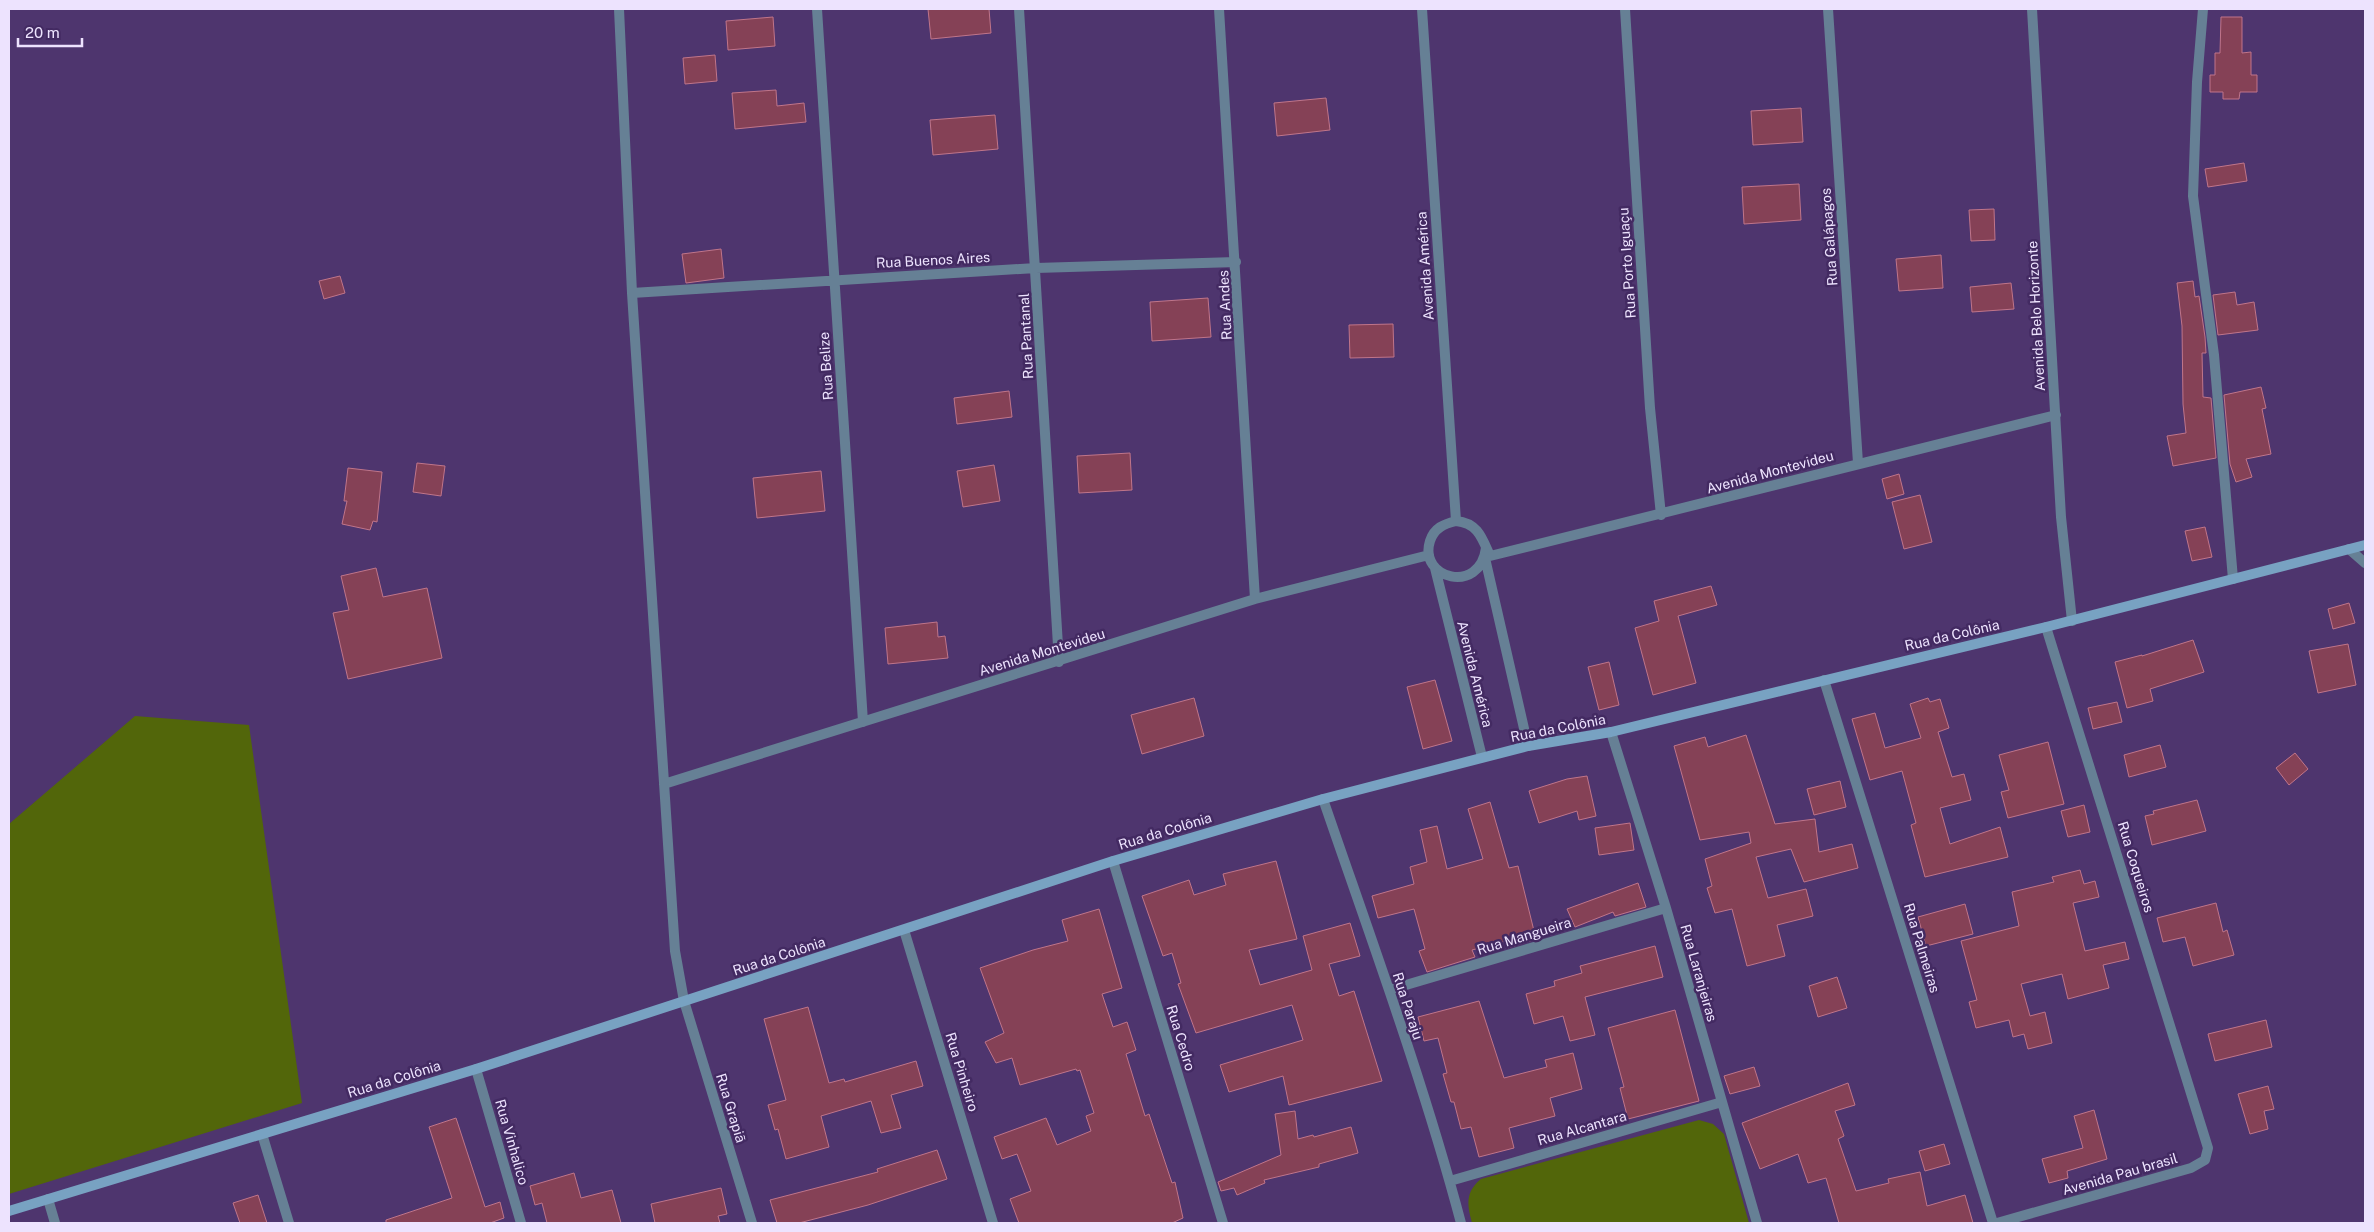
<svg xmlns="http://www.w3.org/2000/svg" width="2374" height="1232" font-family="'Public Sans',sans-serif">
  <rect width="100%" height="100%" fill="#4e356e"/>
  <path fill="#52660a" d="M135 716 249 725 302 1103 9 1194V824Z
    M1699 1120 1713 1124 1724 1134 1749 1223H1472C1467 1205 1465 1192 1481 1179Z"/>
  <path fill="#854156" stroke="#c0758a" d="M928 9H989L991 33 931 39Z
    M773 17 775 46 728 50 726 21Z
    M2221 17H2242V53L2251 52V75H2257V92H2240L2239 99H2223V92H2210V75H2215V53H2220Z
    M715 55 717 81 685 84 683 58Z
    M776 90 777 106 804 103 806 122 735 129 732 93Z
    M1326 98 1330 130 1277 136 1274 103Z
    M1801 108 1803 142 1753 145 1751 111Z
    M995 115 998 149 933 155 930 120Z
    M2244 163 2247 181 2208 187 2205 169Z
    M1799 184 1801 220 1744 224 1742 187Z
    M1994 209 1995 240 1971 241 1969 210Z
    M721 249 724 278 686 283 682 254Z
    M1941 255 1943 288 1899 291 1896 259Z
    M340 276 345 293 324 299 319 281Z
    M2193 281 2195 297 2199 296 2205 337 2206 353H2202L2203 397 2211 398 2216 458 2173 466 2167 436 2186 433 2183 404 2182 326 2177 283Z
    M2011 283 2014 309 1972 312 1970 287Z
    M2235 292 2237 305 2254 302 2258 330 2218 335 2213 295Z
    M1208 298 1211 337 1152 341 1150 302Z
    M1393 324 1394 357 1350 358 1349 325Z
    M2261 387 2266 408 2262 409 2271 454 2246 459 2252 477 2236 482 2230 464 2224 395Z
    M1009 391 1012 417 957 424 954 398Z
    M1130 453 1132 490 1079 493 1077 456Z
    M417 463 445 466 441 496 413 492Z
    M994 465 1000 501 963 507 957 471Z
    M348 468 382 472 377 522 373 521 370 530 342 524 347 501H344Z
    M821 471 825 511 757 518 753 478Z
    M1899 474 1904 494 1887 499 1882 479Z
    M1920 495 1932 542 1904 549 1892 502Z
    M2205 527 2212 557 2192 561 2185 531Z
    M376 568 383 597 427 588 442 658 348 679 333 613 349 610 341 576Z
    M1711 586 1717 605 1678 616 1696 683 1653 695 1635 628 1659 621 1654 601Z
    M2349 603 2355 623 2333 629 2328 609Z
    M937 622 938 637 945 636 948 658 888 664 885 628Z
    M2193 640 2204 672 2150 689 2153 701 2127 708 2115 662 2142 655V656Z
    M2348 644 2356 685 2318 693 2309 651Z
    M1609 662 1619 705 1599 710 1588 667Z
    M1435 680 1452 741 1423 749 1407 687Z
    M1194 698 1204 736 1142 754 1131 715Z
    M1928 698 1930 702 1940 699 1949 728 1938 732 1952 777 1964 774 1971 800 1940 808 1950 844 2000 827 2008 857 1925 877 1911 825 1916 823 1902 771 1870 780 1852 719 1875 713 1885 748 1921 738 1910 704Z
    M2117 702 2122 722 2093 729 2088 708Z
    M1746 735 1775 824 1815 819 1819 852 1852 844 1858 868 1804 882 1791 849 1756 857 1768 898 1806 889 1813 916 1777 925 1785 956 1747 966 1732 909 1715 913 1707 888 1712 886 1705 859 1751 843 1749 832 1700 840 1674 746 1705 737 1708 747Z
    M2048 742 2064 804 2008 818 2001 792 2009 790 1999 755Z
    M2160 745 2166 767 2129 777 2124 755Z
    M2295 753 2308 769 2289 785 2276 768Z
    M1587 776 1596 816 1579 820 1577 811 1539 823 1529 791 1567 779Z
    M1840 781 1846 807 1814 815 1807 789Z
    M2197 800 2206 831 2152 845 2145 816 2154 814 2153 811Z
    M1490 802 1509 868 1518 866 1536 939 1508 948 1506 941 1472 950 1475 957 1427 972 1419 951 1425 949 1414 909 1378 918 1372 896 1414 884 1410 867 1427 862 1420 830 1437 826 1447 869 1483 859 1468 809Z
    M2084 805 2090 832 2068 837 2061 811Z
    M1630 823 1634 850 1599 855 1595 828Z
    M1276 861 1297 939 1249 950 1260 985 1312 970 1303 936 1350 923 1360 956 1329 964 1339 996 1354 991 1382 1081 1289 1105 1283 1076 1229 1092 1220 1065 1303 1040 1292 1005 1196 1033 1178 984 1181 983 1172 953 1163 956 1142 896 1189 880 1194 895 1226 885 1223 874Z
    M2080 870 2084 884 2095 881 2099 897 2073 903 2085 951 2125 942 2129 959 2103 965 2109 988 2068 999 2062 974 2021 984 2030 1016 2045 1012 2052 1043 2028 1049 2024 1034 2013 1037 2009 1020 1976 1028 1969 1002 1977 1000 1961 941 2019 926 2012 892 2054 882 2052 877Z
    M1638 883 1646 907 1615 916 1613 912 1575 927 1567 909Z
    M2216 903 2223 932 2227 930 2234 955 2193 966 2185 937 2163 942 2157 918Z
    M1965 904 1973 934 1926 946 1918 917Z
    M1099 909 1122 988 1102 994 1113 1027 1127 1022 1136 1050 1126 1054 1145 1116 1149 1114 1172 1183 1175 1182 1183 1218 1172 1223H1019L1010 1199 1031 1191 1017 1154 1002 1159 994 1137 1046 1118 1057 1145 1091 1131 1086 1116 1094 1113 1080 1070 1077 1071 1076 1069 1020 1085 1012 1058 996 1063 985 1042 1004 1033 980 968 1033 950 1068 941 1062 920Z
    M1655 946 1663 977 1585 997 1595 1035 1570 1041 1563 1016 1534 1024 1526 994 1555 986 1554 981 1582 973 1580 966Z
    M1837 977 1847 1008 1818 1017 1809 986Z
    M1479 1001 1504 1078 1547 1067 1545 1060 1573 1053 1582 1089 1550 1098 1555 1116 1509 1128 1514 1148 1479 1157 1471 1127 1461 1129 1454 1102H1451L1443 1074 1447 1073 1438 1038 1424 1041 1418 1017Z
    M808 1007 829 1083 844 1079 845 1082 916 1061 923 1086 891 1095 901 1128 881 1133 871 1101 821 1116 829 1147 786 1159 778 1129 775 1130 768 1105 786 1100 764 1019Z
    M1675 1010 1699 1101 1628 1119 1620 1088 1624 1087 1608 1028Z
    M2266 1020 2272 1047 2215 1061 2208 1034Z
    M1754 1067 1760 1086 1730 1094 1724 1076Z
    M1848 1083 1855 1105 1835 1111 1844 1136 1838 1139 1856 1191 1889 1183 1888 1179 1920 1172 1927 1206 1965 1195 1973 1223H1839L1826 1178 1808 1183 1798 1154 1760 1169 1742 1123Z
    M2268 1086 2274 1109 2264 1111 2268 1129 2250 1134 2238 1094Z
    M2094 1110 2107 1159 2067 1171 2068 1178 2049 1183 2042 1159 2083 1148 2074 1116Z
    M1295 1111 1298 1139 1313 1135 1314 1137 1351 1127 1358 1153 1319 1164V1167L1264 1180 1265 1183 1237 1195 1234 1188 1221 1191 1218 1182 1281 1155 1275 1114Z
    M456 1118 485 1207 500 1202 504 1218 490 1223H386V1220L452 1198 429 1127Z
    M1944 1144 1950 1164 1925 1171 1919 1151Z
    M937 1150 947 1179 868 1205 799 1223H777L770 1200 878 1172 877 1169Z
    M574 1173 581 1198 612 1190 621 1223H547L542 1203 535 1205 530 1186Z
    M721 1188 727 1214 718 1216 720 1223H655L651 1204Z
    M258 1195 267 1223H240L233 1203Z"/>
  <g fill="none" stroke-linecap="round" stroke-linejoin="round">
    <path stroke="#668095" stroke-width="10" d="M619 9 632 293 675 951 684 1001 752 1223
      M817 9 863 722
      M1019 9 1059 662
      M1219 9 1255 599
      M1422 9 1456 521
      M1625 9 1650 408 1661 515
      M1828 9 1858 463
      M2032 9 2061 517 2072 621
      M2203 9 2197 82 2193 196 2214 355 2233 579
      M632 293 1036 268 1236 262
      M1456 521C1478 523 1482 538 1490 556L1486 548C1480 595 1418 579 1430 541 1434 528 1444 524 1456 521Z
      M2349 549 2365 563
      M1490 556 2056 415
      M1485 558 1528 746
      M1435 568 1482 757
      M1824 680 1993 1223
      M1611 732 1666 908 1757 1223
      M664 784 1255 599 1429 555
      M1323 799C1371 939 1423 1080 1461 1223
      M1113 861 1223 1223
      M904 930 993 1223
      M1389 990 1666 908
      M476 1069 521 1223
      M262 1134 289 1223
      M1450 1181 1722 1102
      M48 1199 55 1223
      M1997 1223 2191 1168 2205 1160 2208 1148 2046 627"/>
    <path stroke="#78a2c2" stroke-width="10" d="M9 1211 476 1069 1113 861 1323 799 1528 746 1611 732 2046 627 2365 545"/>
  </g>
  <g text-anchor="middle" stroke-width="5" stroke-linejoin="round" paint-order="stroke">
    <g font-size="14" fill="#ede3fe" stroke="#432a62">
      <text transform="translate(1829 237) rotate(-94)" y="5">Rua Galápagos</text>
      <text transform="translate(933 260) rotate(-3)" y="5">Rua Buenos Aires</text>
      <text transform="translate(1627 263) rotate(-94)" y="5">Rua Porto Iguaçu</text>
      <text transform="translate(1425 266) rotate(-94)" y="5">Avenida América</text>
      <text transform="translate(1225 305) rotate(-93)" y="5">Rua Andes</text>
      <text transform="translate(2036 316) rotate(-93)" y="5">Avenida Belo Horizonte</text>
      <text transform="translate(1026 336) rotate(-93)" y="5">Rua Pantanal</text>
      <text transform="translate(826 366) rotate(-94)" y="5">Rua Belize</text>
      <text transform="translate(1770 472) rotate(-15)" y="5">Avenida Montevideu</text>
      <text transform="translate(1952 635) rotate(-13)" y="5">Rua da Colônia</text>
      <text transform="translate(1042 652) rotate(-17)" y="5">Avenida Montevideu</text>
      <text transform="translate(1475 674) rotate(76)" y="5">Avenida América</text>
      <text transform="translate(1558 728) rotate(-11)" y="5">Rua da Colônia</text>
      <text transform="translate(1165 831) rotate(-17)" y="5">Rua da Colônia</text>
      <text transform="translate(2136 867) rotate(73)" y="5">Rua Coqueiros</text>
      <text transform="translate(1524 936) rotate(-17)" y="5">Rua Mangueira</text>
      <text transform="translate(1922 948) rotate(73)" y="5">Rua Palmeiras</text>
      <text transform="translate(779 956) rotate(-18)" y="5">Rua da Colônia</text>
      <text transform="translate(1699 973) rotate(74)" y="5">Rua Laranjeiras</text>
      <text transform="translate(1408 1006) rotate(72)" y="5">Rua Paraju</text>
      <text transform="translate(1181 1038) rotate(73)" y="5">Rua Cedro</text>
      <text transform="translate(962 1072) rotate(73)" y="5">Rua Pinheiro</text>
      <text transform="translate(394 1079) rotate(-17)" y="5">Rua da Colônia</text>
      <text transform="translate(731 1108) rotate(73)" y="5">Rua Grapiã</text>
      <text transform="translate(1582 1128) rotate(-16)" y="5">Rua Alcantara</text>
      <text transform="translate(512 1142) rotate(74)" y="5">Rua Vinhalico</text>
      <text transform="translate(2120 1174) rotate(-16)" y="5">Avenida Pau brasil</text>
    </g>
  </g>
  <rect width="2374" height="1232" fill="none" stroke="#ede3fe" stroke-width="20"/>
  <path d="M18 38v8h64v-8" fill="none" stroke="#ede3fe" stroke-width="2.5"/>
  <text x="25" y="38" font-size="15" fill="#ede3fe" stroke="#432a62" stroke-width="4" paint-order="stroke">20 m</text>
</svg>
